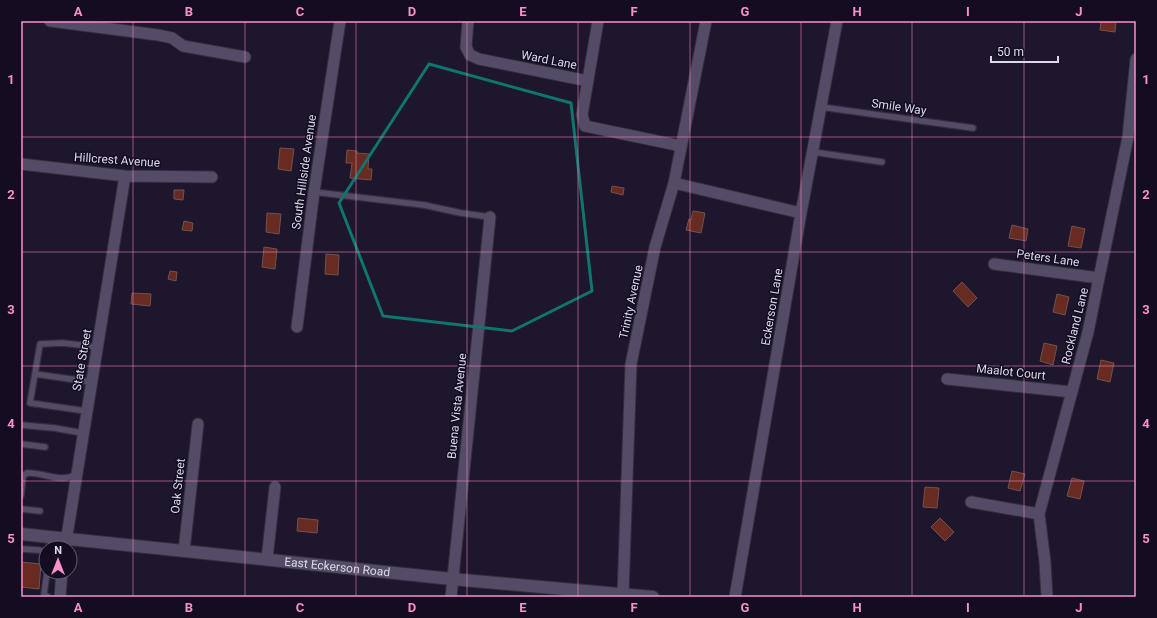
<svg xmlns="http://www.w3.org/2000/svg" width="1157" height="618" font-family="Roboto,sans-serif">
  <rect width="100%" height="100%" fill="#1d162c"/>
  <path fill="#682b22" stroke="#72524d" d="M1101 21H1116L1115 32 1100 30Z
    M280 148 294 149 291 171 278 169Z
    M347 150 357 151V153L369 154 368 169H372L371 180 350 178 352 163H346Z
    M612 186 624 188 623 195 611 192Z
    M174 190H184L183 200 174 199Z
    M693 211 705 213 701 233 686 230 689 219 691 220Z
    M267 213 281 214 279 234 266 232Z
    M184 221 193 223 192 231 182 230Z
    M1012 225 1028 229 1026 241 1009 238Z
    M1072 226 1085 229 1081 248 1068 246Z
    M264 247 277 249 275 269 262 267Z
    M326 254 339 255 338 275 325 274Z
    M170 271 177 272 176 281 168 279Z
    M962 282 977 298 968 307 953 291Z
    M132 293 151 294 150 306 131 304Z
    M1057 294 1069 297 1065 315 1053 312Z
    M1044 343 1057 346 1053 365 1040 361Z
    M1101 360 1114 363 1110 382 1097 379Z
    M1012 471 1025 474 1020 491 1008 488Z
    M1072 478 1084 481 1080 499 1067 496Z
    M925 487 939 488 937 508 923 507Z
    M298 518 318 520 317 533 297 531Z
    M940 518 954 532 945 541 931 527Z
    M21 562 41 564 39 589 21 587Z"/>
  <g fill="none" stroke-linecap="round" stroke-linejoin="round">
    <defs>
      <path id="lane" d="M821 107 973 128
        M813 152 882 162
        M314 192 424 205 461 213 490 217
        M35 374 91 382
        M86 411 30 403 40 344 63 343 97 347
        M21 425 54 428 83 433
        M21 444 45 447
        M21 495 23 476 27 473C43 472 61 484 76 474
        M21 509 40 511
        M21 549 39 550 45 552 46 555
        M47 572 44 594 48 597"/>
      <path id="street" d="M50 21 158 35 172 38 183 46 245 57
        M468 21 466 47 470 55 479 59 588 81
        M598 21 582 115 585 126 681 146
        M21 164 125 176 212 177
        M674 183 801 213
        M994 264 1099 278
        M297 327 314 192 340 21
        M947 379 1072 392
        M971 502 1039 514
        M65 548 125 176
        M184 551 198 424
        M267 559 275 487
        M623 594 631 364 655 247 674 183 706 21
        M60 597 62 572
        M451 597 490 217
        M735 597 801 213 837 21
        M1047 597 1045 562 1039 514 1088 332 1099 278 1128 137 1136 59"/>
      <g id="secondary">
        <path id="s1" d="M21 534 452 579 653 597"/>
      </g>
    </defs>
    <use href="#lane" stroke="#332e3f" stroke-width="8"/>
    <use href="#street" stroke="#332e3f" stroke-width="13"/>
    <use href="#secondary" stroke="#332e3f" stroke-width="14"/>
    <use href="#lane" stroke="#544c66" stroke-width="5.5"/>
    <use href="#street" stroke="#544c66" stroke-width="11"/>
    <use href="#secondary" stroke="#544c66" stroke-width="12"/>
  </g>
  <path fill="none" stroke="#0f766e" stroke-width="3" stroke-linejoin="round" d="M429 64 571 103 592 291 512 331 383 316 339 203Z"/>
  <path fill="none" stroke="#f890cb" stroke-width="1" stroke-opacity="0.55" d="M133 21V597M245 21V597M356 21V597M467 21V597M578 21V597M690 21V597M801 21V597M912 21V597M1024 21V597M21 137H1136M21 252H1136M21 366H1136M21 481H1136"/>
  <g text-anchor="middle" stroke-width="3" stroke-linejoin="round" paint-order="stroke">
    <g font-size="12" fill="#ddd9e9" stroke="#140d22">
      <text transform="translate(549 60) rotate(11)" y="4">Ward Lane</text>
      <text transform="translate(899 107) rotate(8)" y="4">Smile Way</text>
      <text transform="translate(117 160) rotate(4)" y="4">Hillcrest Avenue</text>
      <text transform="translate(304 172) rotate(-82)" y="4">South Hillside Avenue</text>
      <text transform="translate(1048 258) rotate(8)" y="4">Peters Lane</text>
      <text transform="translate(631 302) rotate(-78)" y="4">Trinity Avenue</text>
      <text transform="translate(772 307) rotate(-80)" y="4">Eckerson Lane</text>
      <text transform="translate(1075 326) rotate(-76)" y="4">Rockland Lane</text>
      <text transform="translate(82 360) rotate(-80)" y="4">State Street</text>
      <text transform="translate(1011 372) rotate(6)" y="4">Maalot Court</text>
      <text transform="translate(457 406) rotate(-84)" y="4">Buena Vista Avenue</text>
      <text transform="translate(178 486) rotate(-84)" y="4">Oak Street</text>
      <text dy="4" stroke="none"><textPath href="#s1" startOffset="318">East Eckerson Road</textPath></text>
    </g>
  </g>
  <rect width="1157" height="618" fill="none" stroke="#140d22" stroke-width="44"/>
  <g transform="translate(58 560)"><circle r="19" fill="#140d22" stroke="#645f72"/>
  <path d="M0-3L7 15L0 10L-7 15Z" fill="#f890cb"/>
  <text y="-6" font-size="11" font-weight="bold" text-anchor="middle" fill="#ddd9e9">N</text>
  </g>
  <path d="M991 56v6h67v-6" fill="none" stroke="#ddd9e9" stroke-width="2"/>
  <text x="997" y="56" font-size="12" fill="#ddd9e9" stroke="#140d22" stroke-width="3" paint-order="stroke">50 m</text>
  <rect x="22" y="22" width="1113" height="574" fill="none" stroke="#f890cb" stroke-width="1.5"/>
  <g font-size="13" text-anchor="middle" font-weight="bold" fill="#f890cb">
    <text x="78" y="16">A</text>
    <text x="189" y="16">B</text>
    <text x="300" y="16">C</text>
    <text x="412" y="16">D</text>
    <text x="523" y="16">E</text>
    <text x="634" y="16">F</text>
    <text x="745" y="16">G</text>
    <text x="857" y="16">H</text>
    <text x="968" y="16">I</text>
    <text x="1079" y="16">J</text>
    <text x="11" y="84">1</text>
    <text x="1146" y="84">1</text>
    <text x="11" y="199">2</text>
    <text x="1146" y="199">2</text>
    <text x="11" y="314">3</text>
    <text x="1146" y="314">3</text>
    <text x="11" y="428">4</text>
    <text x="1146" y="428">4</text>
    <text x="11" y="543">5</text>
    <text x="1146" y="543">5</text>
    <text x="78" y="612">A</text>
    <text x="189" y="612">B</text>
    <text x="300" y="612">C</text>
    <text x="412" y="612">D</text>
    <text x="523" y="612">E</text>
    <text x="634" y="612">F</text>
    <text x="745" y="612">G</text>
    <text x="857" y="612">H</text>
    <text x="968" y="612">I</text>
    <text x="1079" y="612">J</text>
  </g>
</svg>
